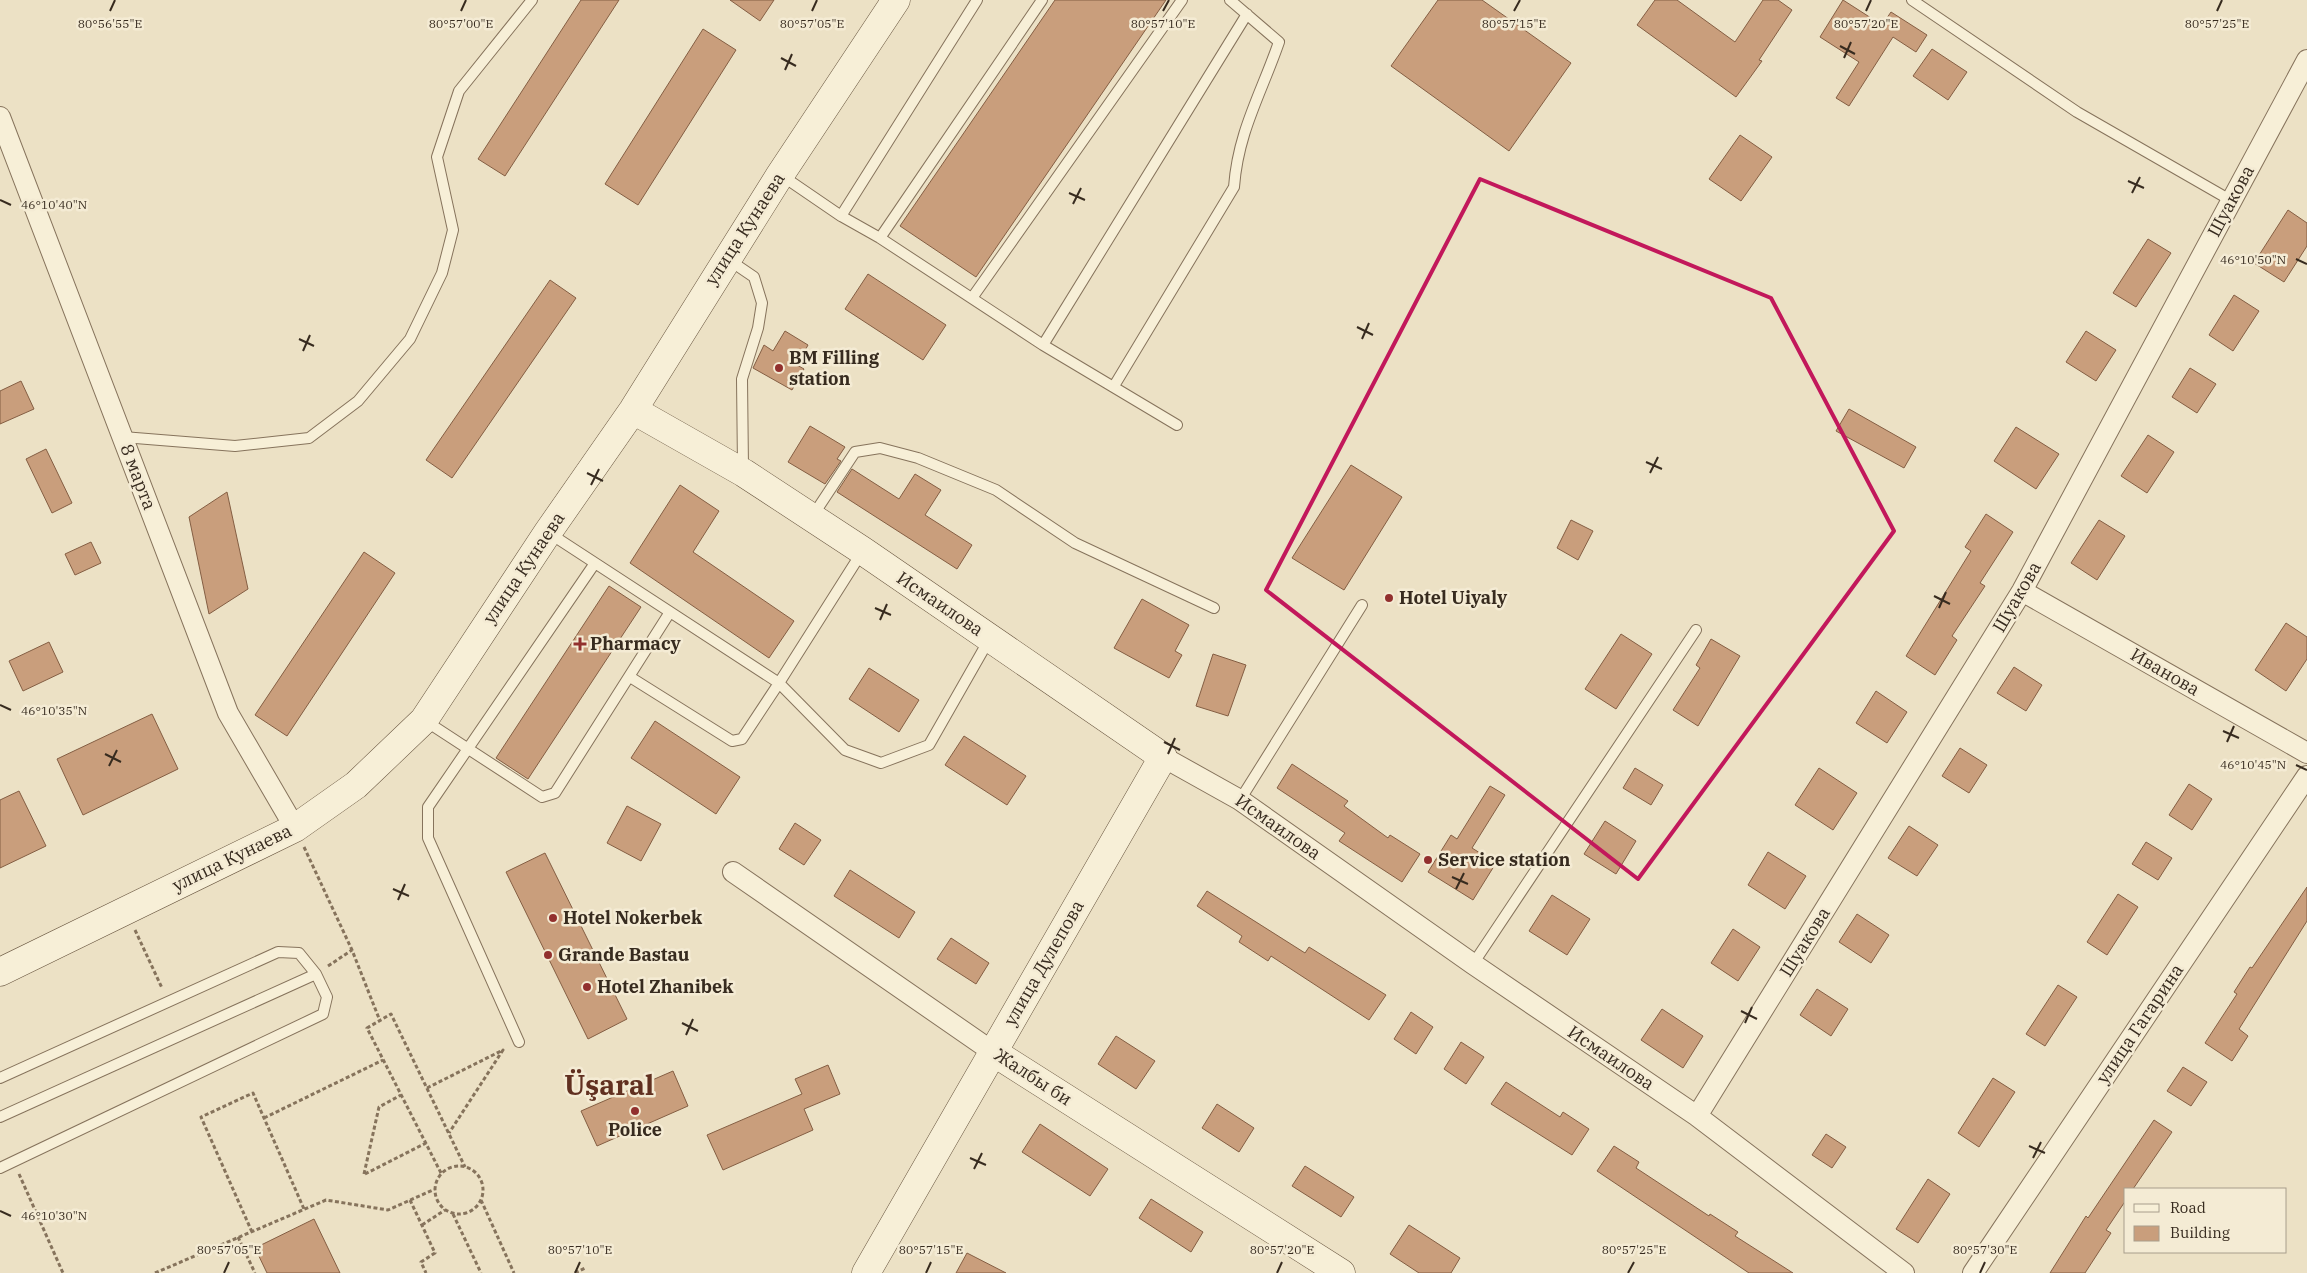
<svg xmlns="http://www.w3.org/2000/svg" width="2307" height="1273" font-family="'IBM Plex Serif',serif">
  <rect width="100%" height="100%" fill="#ece1c5"/>
  <path fill="#c99e7c" stroke="#845e43" d="M581 0H619L505 176 478 159Z
    M730 0H774L760 21Z
    M1055 0H1166L976 277 900 226Z
    M1438 0H1482L1571 63 1509 151 1391 66Z
    M1655 0H1677L1735 42 1763 0H1778L1792 10 1759 60 1762 61 1736 97 1637 25Z
    M1843 0 1882 25 1891 12 1927 35 1916 52 1893 37 1849 106 1836 98 1859 62 1820 37Z
    M703 29 736 50 638 205 605 184Z
    M1932 49 1967 72 1948 100 1913 76Z
    M1740 135 1772 157 1741 201 1709 179Z
    M2288 210 2307 223V246L2284 282 2254 263Z
    M2148 239 2171 253 2136 307 2113 293Z
    M868 274 946 325 923 360 845 309Z
    M550 280 576 298 452 478 426 460Z
    M2234 295 2259 311 2233 351 2209 335Z
    M785 331 808 345 797 365 804 369 792 390 753 368 764 345 773 351Z
    M2086 331 2116 350 2096 381 2066 362Z
    M2190 368 2216 384 2197 413 2172 397Z
    M21 381 34 409 0 424V391Z
    M1849 409 1916 447 1904 468 1836 431Z
    M810 426 845 447 837 459 841 461 825 484 788 462Z
    M2016 427 2059 454 2036 489 1994 461Z
    M2148 435 2174 452 2147 493 2121 476Z
    M46 449 72 503 52 513 26 459Z
    M1351 465 1402 497 1344 590 1292 558Z
    M852 469 899 499 915 474 941 490 925 515 972 545 957 569 837 492Z
    M680 485 719 511 693 552 794 621 769 658 630 563Z
    M227 492 248 589 209 614 189 517Z
    M1986 514 2013 532 1980 583 1985 586 1952 636 1957 640 1935 675 1906 656 1971 551 1965 547Z
    M1571 520 1593 531 1578 560 1557 548Z
    M2099 520 2125 536 2097 580 2071 563Z
    M91 542 101 563 75 575 65 554Z
    M364 552 395 573 287 736 255 715Z
    M609 586 641 607 528 779 496 758Z
    M1142 599 1189 625 1175 651 1182 655 1169 678 1114 648Z
    M2286 623 2307 637V659L2286 691 2255 670Z
    M1621 634 1652 654 1616 709 1585 689Z
    M1711 639 1740 656 1698 726 1673 710 1700 668 1696 665Z
    M49 642 63 672 23 691 9 661Z
    M1213 654 1246 665 1228 716 1196 706Z
    M2014 667 2042 685 2026 711 1997 693Z
    M869 668 919 700 899 732 849 699Z
    M1876 691 1907 712 1887 743 1856 723Z
    M152 714 178 769 83 815 57 759Z
    M655 721 740 777 716 814 631 758Z
    M964 736 1026 776 1007 805 945 765Z
    M1960 748 1987 765 1969 793 1942 776Z
    M1292 764 1348 801 1344 806 1388 838 1390 835 1420 854 1402 882 1339 841 1345 833 1277 788Z
    M1635 768 1663 785 1651 805 1623 788Z
    M1819 768 1857 793 1833 830 1795 805Z
    M2189 784 2212 799 2192 830 2169 815Z
    M1490 786 1505 795 1472 848 1496 863 1473 900 1428 872 1451 835 1457 839Z
    M19 791 46 846 0 868V800Z
    M627 806 661 824 641 861 607 843Z
    M1605 821 1636 841 1616 874 1584 854Z
    M795 823 821 840 804 865 779 849Z
    M1909 826 1938 845 1917 876 1888 858Z
    M2146 842 2172 858 2158 880 2132 864Z
    M1768 852 1806 876 1785 909 1748 885Z
    M545 853 627 1019 588 1039 506 872Z
    M850 870 915 912 899 938 834 896Z
    M2307 887V921L2239 1029 2248 1036 2232 1061 2205 1043 2237 994 2234 992 2250 967 2252 968Z
    M1207 891 1305 953 1309 947 1386 995 1369 1020 1271 956 1268 961 1239 942 1242 936 1197 906Z
    M2118 894 2138 907 2107 955 2087 942Z
    M1552 895 1590 919 1567 955 1529 931Z
    M1857 914 1889 935 1871 963 1839 942Z
    M1733 929 1760 947 1738 981 1711 963Z
    M951 938 989 963 976 984 937 959Z
    M2058 985 2077 997 2045 1046 2026 1034Z
    M1817 989 1848 1009 1831 1036 1800 1015Z
    M1662 1009 1703 1036 1683 1068 1641 1040Z
    M1411 1012 1433 1027 1416 1054 1394 1039Z
    M1116 1036 1155 1061 1136 1089 1098 1064Z
    M1461 1042 1484 1057 1466 1084 1444 1069Z
    M828 1065 840 1094 804 1109 813 1130 723 1170 707 1135 802 1094 795 1079Z
    M2183 1067 2207 1082 2191 1106 2167 1091Z
    M673 1071 688 1106 597 1146 581 1111Z
    M1993 1078 2015 1092 1979 1147 1958 1133Z
    M1506 1082 1560 1117 1563 1112 1589 1129 1572 1155 1491 1104Z
    M1217 1104 1254 1128 1239 1152 1202 1128Z
    M2154 1120 2172 1132 2133 1189H2126V1200L2106 1230 2111 1233 2085 1273H2050L2086 1216 2088 1218Z
    M1040 1124 1108 1169 1090 1196 1022 1152Z
    M1826 1134 1846 1147 1832 1168 1812 1155Z
    M1614 1146 1639 1162 1636 1168 1709 1216 1710 1214 1738 1232 1735 1236 1793 1273H1749L1597 1171Z
    M1305 1166 1354 1197 1341 1217 1292 1186Z
    M1928 1179 1950 1194 1918 1243 1896 1229Z
    M1151 1199 1203 1232 1191 1252 1139 1218Z
    M314 1219 340 1273H267L255 1248Z
    M1409 1225 1460 1258 1451 1273H1419L1390 1254Z
    M967 1253 1006 1273H956Z"/>
  <g fill="none" stroke-linecap="round" stroke-linejoin="round">
    <defs>
      <path id="lane" d="M977 0 841 216 880 238 1043 345 1177 425
        M1912 0 2077 112 2232 201
        M781 175 841 216
        M880 238 1042 0
        M729 260 754 277 762 303 758 328 742 379 743 468
        M972 298 1182 0
        M1043 345 1247 14
        M1114 386 1234 187C1238 132 1261 94 1279 42L1230 0
        M123 437 235 446 309 438 358 401 410 339 442 273 453 230 437 157 459 91 532 0
        M812 517 855 452 880 448 918 458 996 490 1075 543 1214 608
        M549 533 595 563
        M630 677 732 741 742 739 779 683 845 750 881 763 929 745 990 638
        M424 720 542 797 555 793 670 612
        M1240 800 1362 605
        M1473 964 1696 630
        M519 1042 428 838V807L595 563 779 683 862 552
        M0 1078 278 952 299 953 316 974 327 997 323 1014 0 1168
        M0 1117 316 974"/>
      <path id="street" d="M0 117 228 713 295 828
        M2022 591 2307 753
        M1163 757 1240 800 1473 964 1697 1116 1904 1273
        M733 872 993 1052
        M1697 1116 2022 591 2307 60
        M1973 1273 2307 776"/>
      <path id="secondary" d="M633 410 744 473 863 551 1163 757 866 1273
        M0 972 295 828 356 785 424 720 548 532 633 410 780 175 896 0
        M993 1052 1341 1273"/>
    </defs>
    <use href="#lane" stroke="#86735c" stroke-width="12"/>
    <use href="#street" stroke="#86735c" stroke-width="22"/>
    <use href="#secondary" stroke="#68553f" stroke-width="29"/>
    <path stroke="#86735c" stroke-width="3" stroke-dasharray="4 2.5" stroke-linecap="butt" d="M304 847 352 950 380 1021
      M135 930 162 988
      M328 966 352 950
      M427 1088 503 1050 449 1133
      M264 1118 383 1060
      M435 1190a24 24 0 1 1 48 0a24 24 0 1 1-48 0Z
      M441 1173 367 1028 391 1014 465 1167
      M19 1174 63 1273
      M364 1174 379 1107 401 1095
      M365 1174 426 1143
      M410 1200 435 1253 421 1262 426 1273
      M481 1200 514 1273
      M453 1214 481 1273
      M422 1225 445 1210
      M252 1232 201 1117 253 1093 304 1209
      M238 1237 255 1273
      M155 1273 326 1200 388 1210 435 1189
      M575 1273 585 1268"/>
    <use href="#lane" stroke="#f7efd7" stroke-width="10"/>
    <use href="#street" stroke="#f7efd7" stroke-width="20"/>
    <use href="#secondary" stroke="#f7efd7" stroke-width="28"/>
  </g>
  <path fill="none" stroke="#c2185b" stroke-width="4" stroke-linejoin="round" d="M1480 179 1771 298 1894 531 1638 879 1266 590Z"/>
  <path fill="none" stroke="#372b1f" stroke-width="2" d="M110 11 115 0M461 11 466 0M812 11 817 0M1163 11 1169 0M1514 11 1520 0M1866 11 1871 0M2217 11 2222 0M1840 46 1855 54M781 58 796 66M1844 58 1851 42M785 70 792 54M2128 181 2144 188M1069 193 1085 200M2132 193 2140 177M0 200 11 205M1073 204 1081 188M2296 259 2307 264M1357 327 1373 335M299 339 314 346M1362 339 1369 323M303 351 310 335M1646 462 1662 469M587 473 603 481M1650 473 1658 457M591 485 599 469M1934 596 1950 604M875 608 891 615M1939 608 1946 592M880 620 887 604M0 705 11 710M2223 731 2239 738M1164 742 1180 750M2227 742 2234 726M105 754 121 762M1168 754 1175 738M2296 765 2307 770M109 766 117 750M1452 877 1468 884M393 889 409 896M1456 889 1464 873M398 900 405 884M1741 1011 1757 1019M682 1023 698 1031M1745 1023 1752 1007M686 1035 693 1019M2029 1146 2045 1153M970 1158 986 1165M2033 1158 2041 1142M974 1169 982 1153M0 1211 11 1216M224 1273 229 1262M575 1273 580 1262M926 1273 931 1262M1277 1273 1282 1262M1628 1273 1634 1262M1980 1273 1985 1262"/>
  <g fill="#92302e" stroke="#f4ebd4" stroke-width="2">
    <circle cx="779" cy="368" r="5"/>
    <circle cx="1389" cy="598" r="5"/>
    <path d="M577.5 636.5h5v5h5v5h-5v5h-5v-5h-5v-5h5z"/>
    <circle cx="1428" cy="860" r="5"/>
    <circle cx="553" cy="918" r="5"/>
    <circle cx="548" cy="955" r="5"/>
    <circle cx="587" cy="987" r="5"/>
    <circle cx="635" cy="1111" r="5"/>
  </g>
  <g text-anchor="middle" stroke-width="5" stroke-linejoin="round" paint-order="stroke">
    <g font-size="18" fill="#372b1f" stroke="#f4ebd4">
      <text transform="translate(2231 201) rotate(-62)" y="6">Шуакова</text>
      <text transform="translate(745 229) rotate(-57)" y="6">улица Кунаева</text>
      <text transform="translate(138 477) rotate(69)" y="6">8 марта</text>
      <text transform="translate(524 568) rotate(-56)" y="6">улица Кунаева</text>
      <text transform="translate(2017 597) rotate(-60)" y="6">Шуакова</text>
      <text transform="translate(940 604) rotate(34)" y="6">Исмаилова</text>
      <text transform="translate(2165 672) rotate(30)" y="6">Иванова</text>
      <text transform="translate(1278 827) rotate(35)" y="6">Исмаилова</text>
      <text transform="translate(232 858) rotate(-26)" y="6">улица Кунаева</text>
      <text transform="translate(1805 942) rotate(-58)" y="6">Шуакова</text>
      <text transform="translate(1044 963) rotate(-60)" y="6">улица Дулепова</text>
      <text transform="translate(2140 1024) rotate(-56)" y="6">улица Гагарина</text>
      <text transform="translate(1611 1058) rotate(34)" y="6">Исмаилова</text>
      <text transform="translate(1033 1077) rotate(33)" y="6">Жалбы би</text>
    </g>
    <g font-size="18" font-weight="bold" fill="#372b1f" stroke="#f4ebd4" text-anchor="start">
      <text x="789" y="364">BM Filling<tspan x="789" dy="21">station</tspan></text>
      <text x="1399" y="604">Hotel Uiyaly</text>
      <text x="590" y="650">Pharmacy</text>
      <text x="1438" y="866">Service station</text>
      <text x="563" y="924">Hotel Nokerbek</text>
      <text x="558" y="961">Grande Bastau</text>
      <text x="597" y="993">Hotel Zhanibek</text>
      <text x="635" y="1136" text-anchor="middle">Police</text>
    </g>
    <g font-size="28" font-weight="bold" fill="#613020" stroke="#f4ebd4">
      <text x="609" y="1095">Üşaral</text>
    </g>
  </g>
  <g font-size="12" text-anchor="middle" fill="#372b1f" stroke="#f4ebd4" stroke-width="5" stroke-linejoin="round" paint-order="stroke">
    <text x="110" y="28">80°56'55"E</text>
    <text x="461" y="28">80°57'00"E</text>
    <text x="812" y="28">80°57'05"E</text>
    <text x="1163" y="28">80°57'10"E</text>
    <text x="1514" y="28">80°57'15"E</text>
    <text x="1866" y="28">80°57'20"E</text>
    <text x="2217" y="28">80°57'25"E</text>
    <text x="54" y="209">46°10'40"N</text>
    <text x="2253" y="264">46°10'50"N</text>
    <text x="54" y="715">46°10'35"N</text>
    <text x="2253" y="769">46°10'45"N</text>
    <text x="54" y="1220">46°10'30"N</text>
    <text x="229" y="1254">80°57'05"E</text>
    <text x="580" y="1254">80°57'10"E</text>
    <text x="931" y="1254">80°57'15"E</text>
    <text x="1282" y="1254">80°57'20"E</text>
    <text x="1634" y="1254">80°57'25"E</text>
    <text x="1985" y="1254">80°57'30"E</text>
  </g>
  <rect x="2124" y="1188" width="162" height="65" fill="#f4ebd4" stroke="#a89e8c"/>
  <rect x="2134" y="1204" width="25" height="8" fill="#f7efd7" stroke="#a89e8c"/>
  <text x="2170" y="1213" font-size="15" fill="#372b1f">Road</text>
  <rect x="2134" y="1226" width="25" height="15" fill="#c99e7c" stroke="#a89e8c"/>
  <text x="2170" y="1238" font-size="15" fill="#372b1f">Building</text>
</svg>
